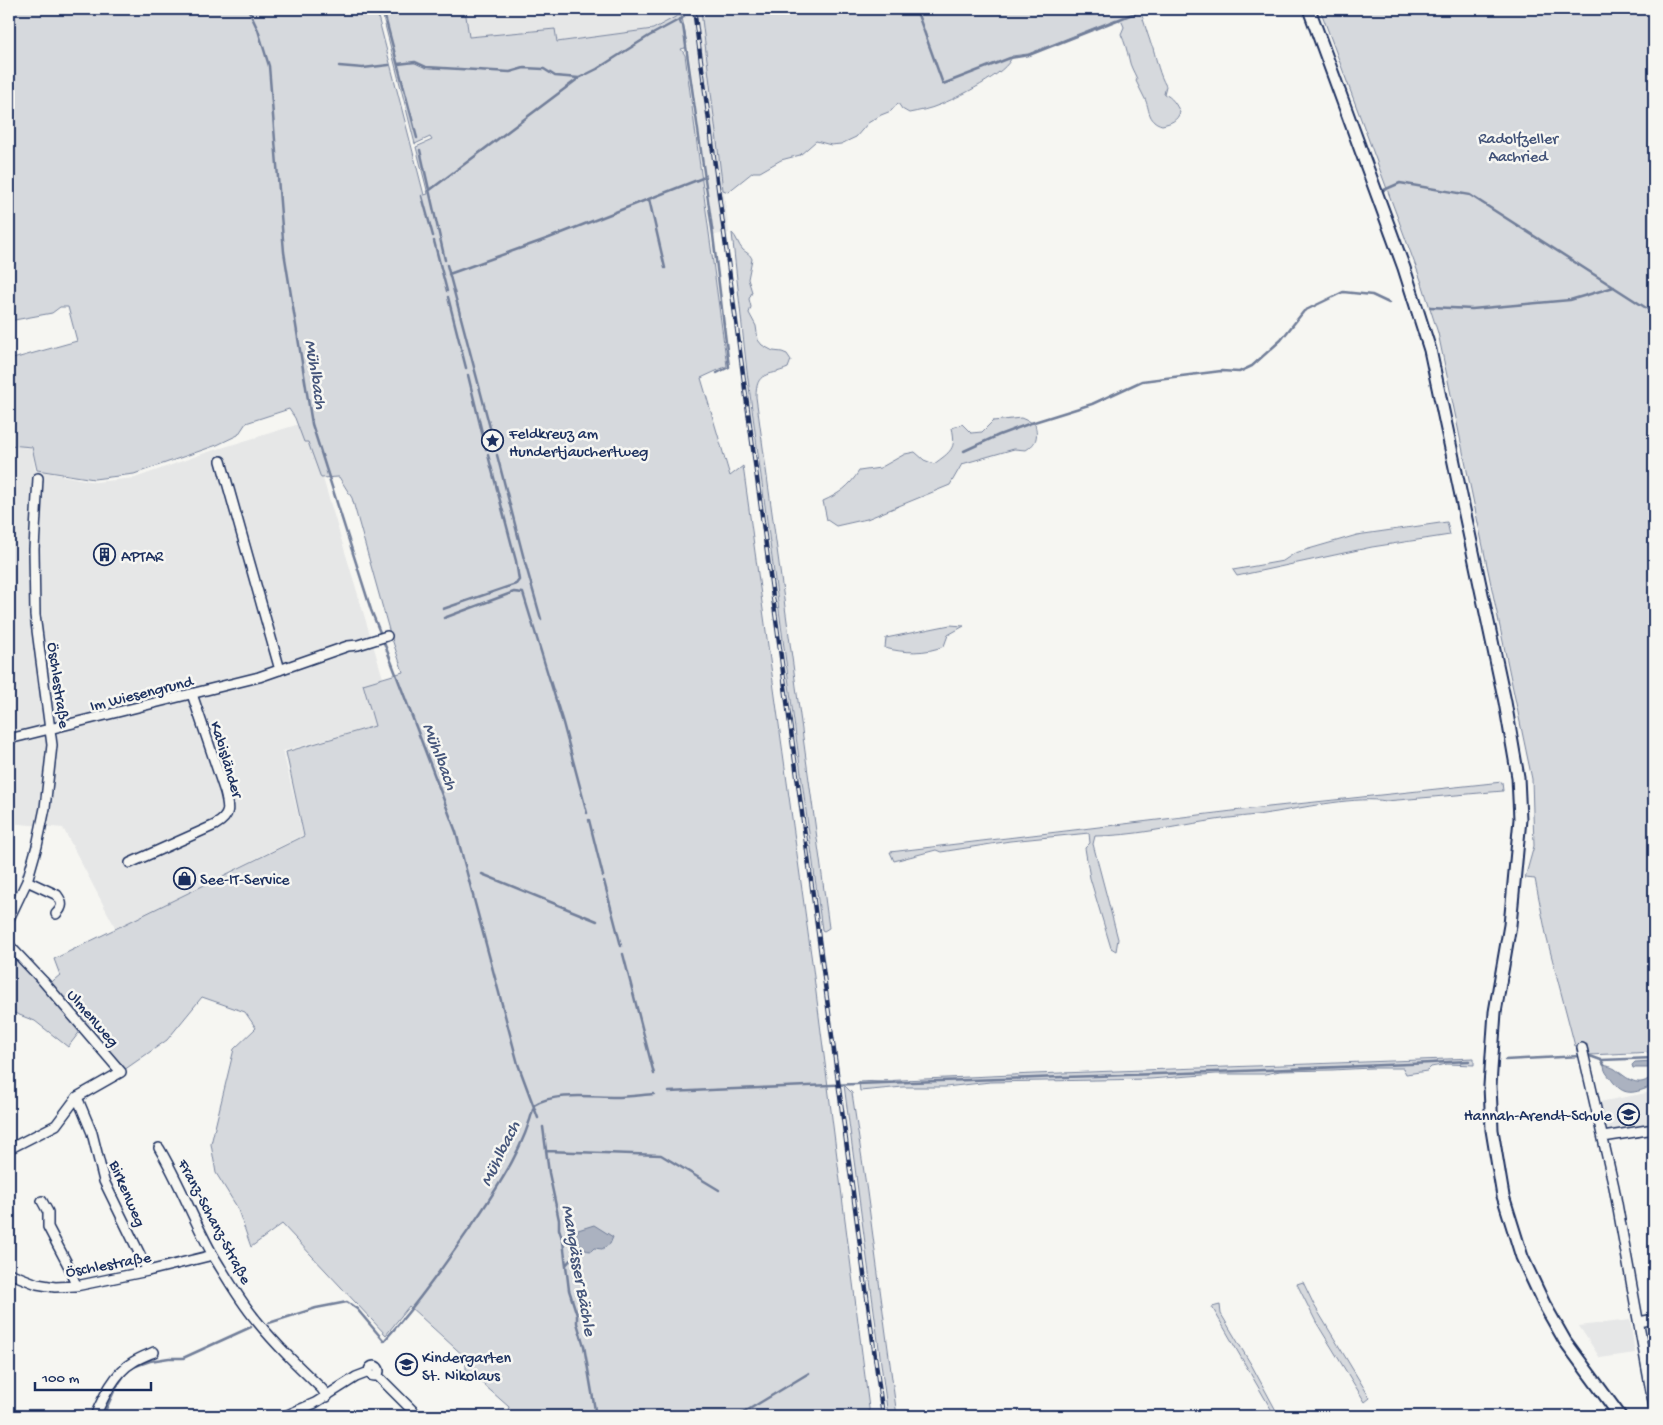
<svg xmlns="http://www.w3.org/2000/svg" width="1663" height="1425" font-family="'Gochi Hand',sans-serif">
  <rect width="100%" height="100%" fill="#f6f6f2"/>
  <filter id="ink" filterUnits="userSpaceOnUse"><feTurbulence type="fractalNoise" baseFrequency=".02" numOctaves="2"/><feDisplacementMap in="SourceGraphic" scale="10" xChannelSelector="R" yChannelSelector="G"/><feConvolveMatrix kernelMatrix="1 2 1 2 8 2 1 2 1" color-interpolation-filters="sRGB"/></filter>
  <g filter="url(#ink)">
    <path fill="#e6e7e7" d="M465 9H701L729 233 714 235 685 23 682 17 679 15 653 29 557 42 555 29 469 37Z
      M306 422 383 678 363 685 375 726 283 751 303 835 116 929 63 828 9 823V446L32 448 35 470 95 482 135 478 205 453Z
      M1652 1092 1654 1105V1123L1605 1131 1599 1102Z
      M1630 1320 1635 1353 1600 1358 1579 1326Z"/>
    <path fill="#d6d9dd" stroke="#78849e" d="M9 9H376L424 195 428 194 416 147 432 140 430 137 415 144 381 9H465L469 37 555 29 557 42 653 29 679 15 682 17 687 43 685 48 681 49 685 55 727 366 701 378 730 476 743 466 813 969 870 1416H506L509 1407 466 1369V1358L409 1306 386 1335 282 1224 251 1247 237 1207 216 1173 211 1144 234 1049 256 1028 245 1012 202 997 167 1040 124 1070 49 984 60 975 54 959 304 836 286 752 375 726 363 684 403 672 389 630 352 498 339 477 321 478 308 442H304L295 418 289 409 246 423 238 435 217 445 134 474 94 479 37 470 32 447 9 445V360L77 341 68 307H60L52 313 9 321Z
      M704 9H1141L1140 10C1144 21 1146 30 1150 41 1150 44 1153 46 1153 48 1157 62 1159 74 1166 86L1164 94C1172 97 1176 104 1180 112 1177 121 1171 123 1162 125 1147 121 1150 109 1145 99 1142 93 1139 87 1136 81L1137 79C1134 72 1130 66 1129 59 1127 50 1125 43 1121 34L1124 27 1122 22 1116 19 1028 54 1012 56C1009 73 955 99 939 105 930 109 919 111 909 113L902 109 898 103 891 111 881 115 868 123 856 137 841 144 831 145 816 141 800 155 781 160 760 172H753L728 192 723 190 701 11Z
      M1320 9H1654V1052L1589 1055 1587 1044 1575 1046 1547 939 1535 879 1525 878 1534 846 1532 779 1438 333 1422 283Z
      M732 233C737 237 738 245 743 250 747 253 750 254 752 259L748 279 752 292 749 299 751 307 749 313 756 326 758 340 762 345 773 351 782 352 787 354 791 360 788 368C768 377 756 370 756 397L820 860 829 928 824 931 822 930 747 372Z
      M1021 418 1035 424C1038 437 1037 443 1026 450L1014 449 962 464 950 485 867 519 836 526 827 520 823 501C839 494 850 486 859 471L880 468 905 454 915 452 924 460 934 464C950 452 957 449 952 428L962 424 971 433 982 432 993 421Z
      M1447 522 1450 535 1372 547 1237 576 1233 570 1283 561 1295 553 1357 535Z
      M950 625 964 626 948 635 944 646C926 654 903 653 885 648L886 638Z
      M1502 782 1503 791 1386 801C1359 796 1305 807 1277 812 1254 816 1231 817 1209 821 1171 827 1133 836 1095 836L1093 844 1118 939 1116 951 1111 948 1090 878 1085 848 1090 843 1089 833 1010 841 941 852 936 850 894 861 890 852 1241 810Z
      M9 945 43 981 54 1002 81 1030 68 1047 35 1021 9 1011Z
      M1474 1058V1065L1447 1064 1431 1067 1427 1071 1406 1074 1403 1068H1371L1332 1070 1280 1071 1265 1074H1216L1150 1079 990 1082 945 1087H903L860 1091 859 1082 1034 1074Z
      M844 1085 852 1093 867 1192 897 1416H888Z
      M1303 1282 1314 1305 1370 1398 1365 1402 1316 1322 1297 1284Z
      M1220 1305 1221 1314 1252 1366 1279 1416H1275L1212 1307Z"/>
    <path fill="#abb2c0" stroke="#717e99" d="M1654 1061V1083L1653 1086C1634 1093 1624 1098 1611 1079 1607 1074 1604 1071 1604 1065 1607 1066 1612 1067 1615 1069 1627 1078 1639 1090 1653 1075L1651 1068H1633L1632 1065 1635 1062Z
      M594 1225 613 1237 610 1244 602 1249 594 1248 591 1251C581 1251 578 1244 575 1235L578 1230Z"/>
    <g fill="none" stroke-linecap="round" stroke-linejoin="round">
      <path stroke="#717e99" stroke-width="2.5" d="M248 9 258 30 269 66 284 252 312 424 371 610 381 635
        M383 9 417 138
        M916 9 943 84 1010 58 1029 55 1145 9
        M681 19 680 21 681 24 683 25 713 235 729 367 717 373
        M398 64 415 62 426 67 510 72 524 68 544 69 555 76 579 78
        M339 66 363 68 389 65
        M420 150 445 260
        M430 190 579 78 597 69 649 36 684 17
        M1384 190 1400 183 1470 195 1654 313
        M422 196 433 236
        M649 199 665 268
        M434 241 447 291
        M447 265 493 439
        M449 274 549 238 705 177
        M448 297 466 368
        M1430 307 1472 309 1570 300 1614 287
        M468 375 486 449
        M964 451 999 435 1031 423 1092 404 1142 381 1221 371 1239 372 1252 366 1281 340 1304 311 1343 292 1372 295 1389 303
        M497 455 524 559 541 619
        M443 609 516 584 519 580 516 561 488 455
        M444 618 514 592 523 593 563 723 587 813
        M383 640 456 832 518 1064 538 1118
        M589 820 603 876
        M482 874 597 921
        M604 881 621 946
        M623 954 654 1074
        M1586 1056H1590L1601 1060 1654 1058
        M1505 1060 1581 1056
        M1601 1060 1604 1065
        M669 1092C936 1079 1203 1075 1469 1061
        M534 1105C555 1092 591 1097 615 1097 628 1097 641 1095 654 1094
        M543 1127 549 1173 559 1220V1229L563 1241 569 1290 577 1315V1323L584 1346 596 1416
        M546 1151 661 1155 719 1190
        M566 1265 581 1247
        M269 1323 316 1308 347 1302 357 1309 384 1341C420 1301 450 1257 481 1212 503 1179 524 1146 534 1106
        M133 1367 150 1361 169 1358H183L251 1327
        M103 1416 115 1389 127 1371
        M738 1416 809 1373"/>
      <defs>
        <path id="minor" d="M221 461 280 670
          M9 739 259 677 348 646 358 645 387 636
          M130 863 215 825C231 816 229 808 225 792L192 694
          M27 881 57 895C63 903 63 907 56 914
          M9 919 27 881 37 846 45 808 52 745 35 615 34 549 38 478
          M9 945 43 981 121 1072 77 1097 56 1125 9 1149
          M1582 1048 1614 1187 1654 1408
          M77 1097 92 1133 104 1181 148 1271
          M1603 1137 1654 1129
          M159 1148C180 1183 194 1222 214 1257 227 1278 240 1301 256 1320 276 1345 299 1367 322 1389L327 1397
          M42 1201 48 1212V1227L70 1269 76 1286
          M9 1273 37 1284 55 1287 76 1286 148 1271 213 1255
          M1639 1322 1654 1319
          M369 1371a5 5 0 1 1 10 0a5 5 0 1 1-10 0Z
          M377 1375 418 1416
          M95 1416C103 1398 115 1372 133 1362 139 1358 147 1355 154 1352
          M285 1416 315 1403 356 1377 369 1372"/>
        <path id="secondary" d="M1309 9 1404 268 1430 350 1505 702 1518 777 1520 819 1510 925 1495 1012 1492 1055 1490 1086 1492 1130 1503 1196 1522 1257 1544 1304 1565 1341 1620 1416"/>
      </defs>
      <use href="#minor" stroke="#1b2f5e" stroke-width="12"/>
      <use href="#secondary" stroke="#1b2f5e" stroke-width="15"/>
      <use href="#minor" stroke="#f6f6f2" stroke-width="9"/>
      <use href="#secondary" stroke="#f6f6f2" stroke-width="11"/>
      <defs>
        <path id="rail" d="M694 9 883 1416"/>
      </defs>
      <use href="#rail" stroke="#1b2f5e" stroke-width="4.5"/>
      <use href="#rail" stroke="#f6f6f2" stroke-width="2.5" stroke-dasharray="8" stroke-linecap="butt"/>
    </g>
  </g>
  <defs>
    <symbol id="sight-ring" viewBox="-11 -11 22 22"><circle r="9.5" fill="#f6f6f2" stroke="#1b2f5e" stroke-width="1.5"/><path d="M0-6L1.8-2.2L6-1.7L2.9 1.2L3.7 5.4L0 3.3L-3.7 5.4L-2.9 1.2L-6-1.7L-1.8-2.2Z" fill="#1b2f5e"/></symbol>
    <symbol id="building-ring" viewBox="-11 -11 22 22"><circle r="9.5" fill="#f6f6f2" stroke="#1b2f5e" stroke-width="1.5"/><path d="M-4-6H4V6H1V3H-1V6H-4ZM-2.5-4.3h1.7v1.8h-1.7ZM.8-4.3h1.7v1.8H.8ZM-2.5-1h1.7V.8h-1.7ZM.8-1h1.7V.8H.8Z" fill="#1b2f5e"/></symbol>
    <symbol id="shop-ring" viewBox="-11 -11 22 22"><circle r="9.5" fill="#f6f6f2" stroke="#1b2f5e" stroke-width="1.5"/><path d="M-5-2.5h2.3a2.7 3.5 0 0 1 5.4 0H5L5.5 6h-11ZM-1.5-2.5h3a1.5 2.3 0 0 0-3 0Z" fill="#1b2f5e"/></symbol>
    <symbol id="school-ring" viewBox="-11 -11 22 22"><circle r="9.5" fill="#f6f6f2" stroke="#1b2f5e" stroke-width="1.5"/><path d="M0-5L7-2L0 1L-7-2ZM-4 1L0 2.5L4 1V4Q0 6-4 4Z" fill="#1b2f5e"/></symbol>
  </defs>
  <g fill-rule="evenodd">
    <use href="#sight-ring" x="480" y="428" width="25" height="25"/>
    <use href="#building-ring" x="92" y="542" width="25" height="25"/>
    <use href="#shop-ring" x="172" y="866" width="25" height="25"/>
    <use href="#school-ring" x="1616" y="1102" width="25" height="25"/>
    <use href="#school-ring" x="394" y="1352" width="25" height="25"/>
  </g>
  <g text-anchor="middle" stroke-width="5" stroke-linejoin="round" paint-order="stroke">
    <g font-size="16" fill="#405177" stroke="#f6f6f2">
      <text x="1518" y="143">Radolfzeller<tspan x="1518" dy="18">Aachried</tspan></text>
    </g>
    <g font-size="16" fill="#1b2f5e" stroke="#f6f6f2" text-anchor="start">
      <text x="509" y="438">Feldkreuz am<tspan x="509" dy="18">Hundertjauchertweg</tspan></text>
      <text x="121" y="561">APTAR</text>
      <text x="200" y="884">See-IT-Service</text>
      <text x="1612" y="1120" text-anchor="end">Hannah-Arendt-Schule</text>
      <text x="422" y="1362">Kindergarten<tspan x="422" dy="18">St. Nikolaus</tspan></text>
    </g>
    <g font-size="16" fill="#1b2f5e" stroke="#f6f6f2">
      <text transform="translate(60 685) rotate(82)" y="6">Öschlestraße</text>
      <text transform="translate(141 692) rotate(-14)" y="6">Im Wiesengrund</text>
      <text transform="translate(228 759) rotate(73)" y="6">Kabisländer</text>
      <text transform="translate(94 1017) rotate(49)" y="6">Ulmenweg</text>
      <text transform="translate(129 1193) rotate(67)" y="6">Birkenweg</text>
      <text transform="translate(216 1221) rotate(62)" y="6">Franz-Schanz-Straße</text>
      <text transform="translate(108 1263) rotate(-10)" y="6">Öschlestraße</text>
    </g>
    <g font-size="18" font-style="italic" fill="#46567b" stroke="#f6f6f2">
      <text transform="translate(317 374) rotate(81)" y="6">Mühlbach</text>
      <text transform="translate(441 756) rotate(69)" y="6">Mühlbach</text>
      <text transform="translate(499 1153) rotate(-64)" y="6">Mühlbach</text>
      <text transform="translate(580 1270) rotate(80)" y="6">Mangässer Bächle</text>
    </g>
  </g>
  <rect width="1663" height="1425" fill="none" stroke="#f6f6f2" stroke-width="30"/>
  <rect x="15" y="15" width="1633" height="1395" fill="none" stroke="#1b2f5e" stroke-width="2" filter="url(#ink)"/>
  <path d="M35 1382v8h116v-8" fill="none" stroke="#1b2f5e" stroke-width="2.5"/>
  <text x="42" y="1382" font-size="15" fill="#1b2f5e" stroke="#f6f6f2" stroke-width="4" paint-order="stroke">100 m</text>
</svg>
